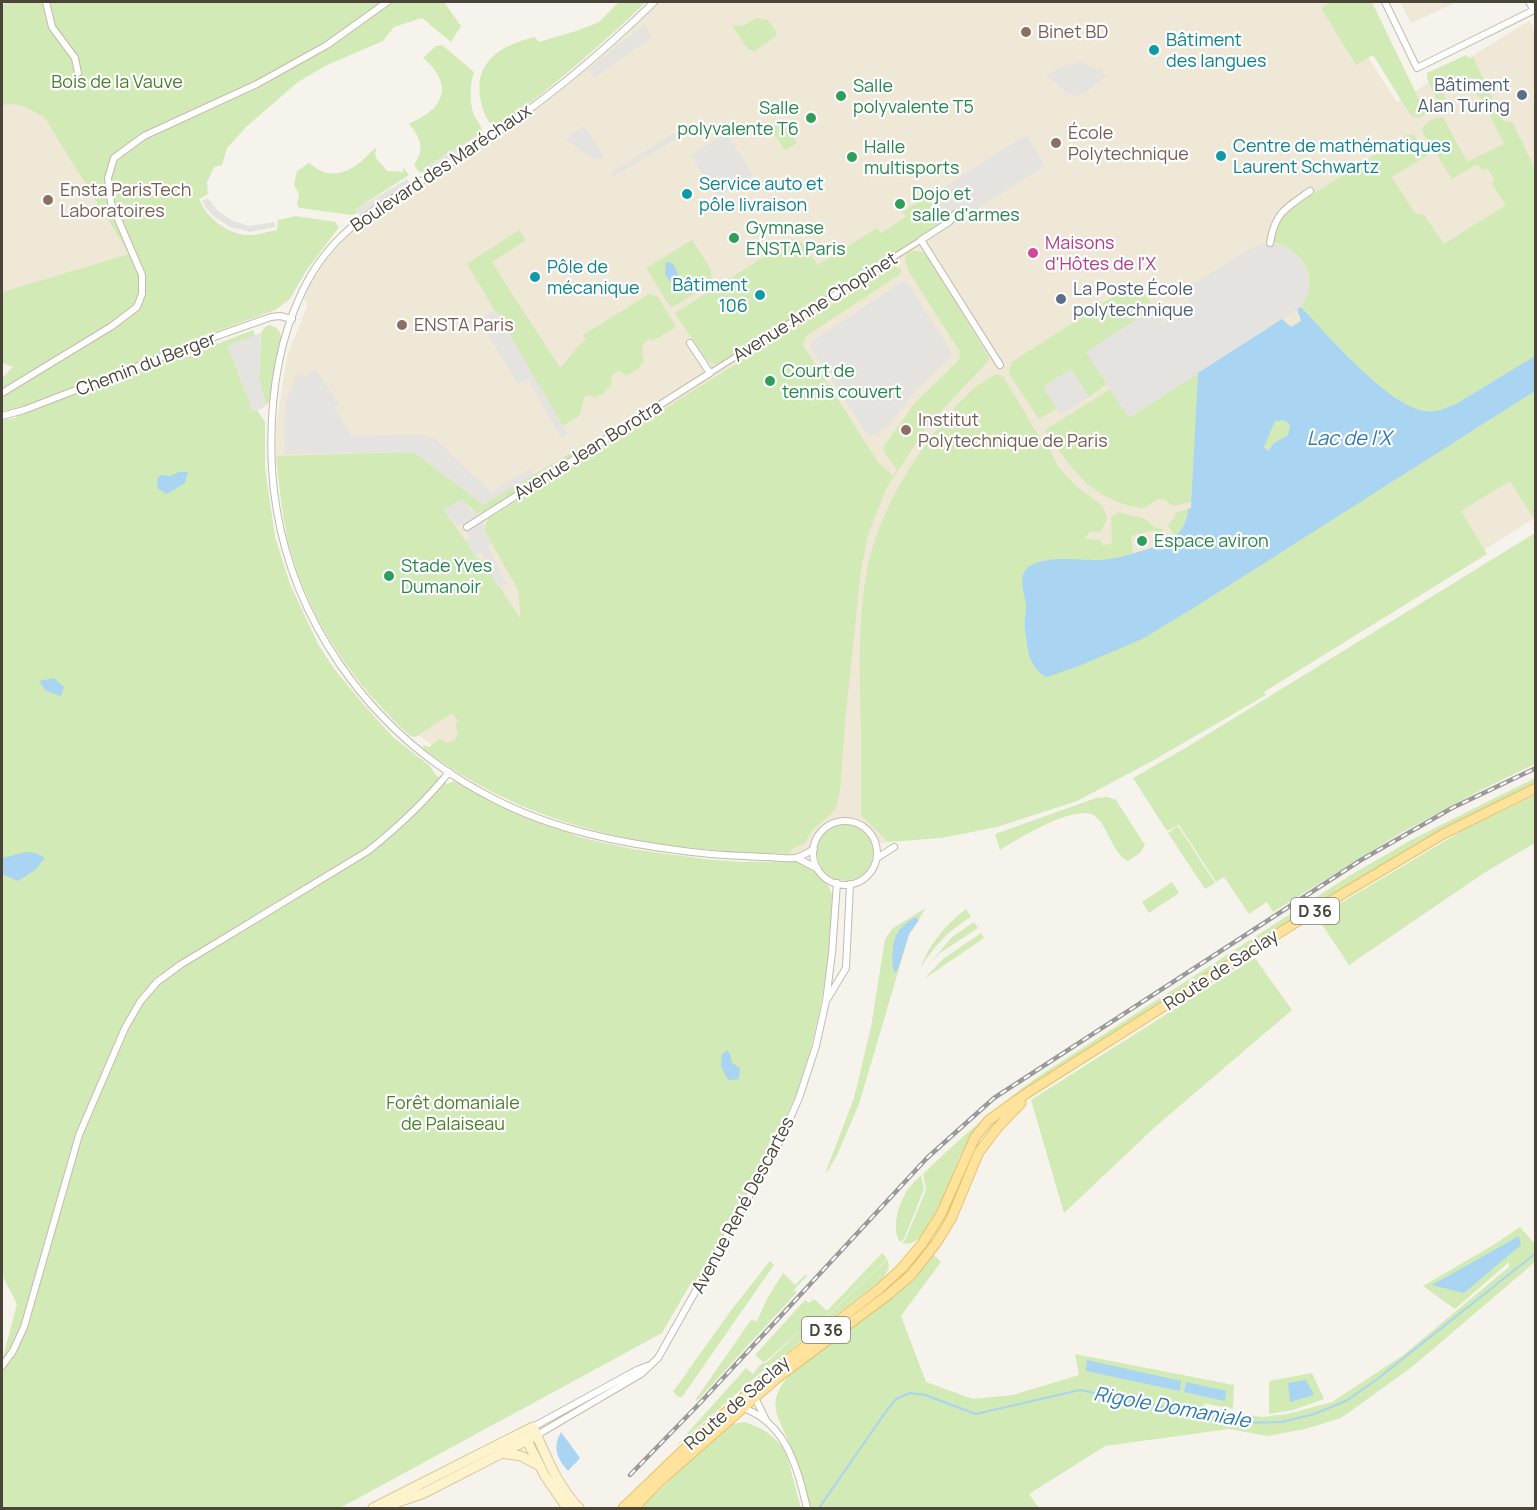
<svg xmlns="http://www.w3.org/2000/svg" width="1537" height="1510" font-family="Manrope,sans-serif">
  <rect width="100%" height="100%" fill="#f6f3ec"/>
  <path fill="#efe8d6" d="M659 2H1332L1397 102 1529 21 1535 29V518L1305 662 969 825 888 842 792 854 649 839 494 789 414 732 327 623 282 509 276 459V426L287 356 307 306 304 298 310 285 327 259 349 234 382 208 473 154 560 90 619 40Z
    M1400 2H1457L1411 23Z
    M9 103 25 107 44 117 129 254 2 292V106Z"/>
  <path fill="#d2eab5" d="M7 2H444L461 26 451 42 422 18 394 27 383 41 327 65 298 82 246 127 227 148 222 165 214 167 207 182 208 194 199 199C207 218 227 234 248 235 257 236 268 231 277 230L278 220 296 216 335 222 339 227 306 271 290 299 275 310 212 333 217 344 253 330 255 336 228 346 253 411 257 410 265 422V468L275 537 290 584 318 644 335 670 365 706 393 737 430 766 436 775 447 784 454 781 579 837 632 849 704 859 742 862 800 861 811 866 829 887 833 897 830 948 820 1009 810 1052 797 1092 773 1146 699 1282 691 1283 662 1333 340 1508H2V1361L17 1304 2 1275V420L16 418 15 409 2 411V378L13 367 2 363V292L129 254 44 117C30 110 17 100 2 106V6Z
    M619 2H646C601 46 552 86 502 125L494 127C486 120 483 111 481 102 472 62 501 45 535 37L539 42 579 30 599 22Z
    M1331 2H1372L1426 114 1419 118 1411 116 1373 55 1356 65 1321 8Z
    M756 18 768 20 776 32V36L754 52 746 47 732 25 743 26Z
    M442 45 474 72C470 84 469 102 474 115 478 123 484 127 482 137L476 136 423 169 425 173 419 172 414 165C425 149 421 138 409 124 418 119 430 114 437 104 449 87 437 69 423 58L436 46Z
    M1466 55 1469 58 1473 57 1503 121 1512 122 1535 168V356L1456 404C1446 408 1435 413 1425 411 1388 406 1328 334 1301 307 1319 277 1305 252 1274 242 1275 228 1281 219 1289 209L1406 135H1414L1428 155 1392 177 1415 213 1424 215 1444 244 1506 205 1491 183 1495 180 1487 168 1483 170 1477 164 1452 179 1422 131C1425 121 1433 118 1443 117L1467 162 1504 144 1482 100 1461 76 1440 86 1447 102 1436 98 1427 79V73Z
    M782 121 797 143 785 150 770 128Z
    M375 148 377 150 375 152 376 158 387 171 403 172V167L409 175 356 209 358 213 351 215 300 208 297 205 299 194 294 185 297 171 309 163C335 185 355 169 375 148Z
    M930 194 947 220 720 363 712 364 707 360 675 313 792 239 801 242 818 265 877 228 881 233 906 217 902 212Z
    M519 230 526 240 492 262 560 368C571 358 573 349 586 340L583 335 649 294 658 297 676 327 652 341 650 338C641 344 641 350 644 360L638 369 626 376 621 371 614 373 611 378 612 383 604 393 594 398 591 395 585 396 579 416 563 426 467 264Z
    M692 240 710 268 713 283 671 308 646 268Z
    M913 251 922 252 929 258 990 359 929 424 887 487 869 532 861 569 845 722 840 792 836 807 830 815 813 829 804 844 793 848 789 854C658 851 531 831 424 749L423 745 429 747 440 739 447 743 455 740 458 734 455 725 458 721 452 713 415 737 410 736C355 685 312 625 291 552 282 521 280 488 276 456L414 452 483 504 576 450 578 453 486 512 476 513 462 499 444 510 475 555H473L483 561 521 620 518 590 484 529 488 519 893 266 902 269 899 275 806 336 803 345 878 462 893 476 897 469 884 452V446L915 403 959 360 960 352 908 270 905 258 907 253Z
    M1137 281 1154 308 1087 352 1107 384 1089 397 1071 369 1044 387 1057 408 1039 419 1010 375 1009 369 1012 362Z
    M269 325C279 327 280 332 282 340L269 402 266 405 259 379 261 333 264 328Z
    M1198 373 1192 502 1172 506C1159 491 1155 504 1142 508 1091 501 1071 468 1045 430L1110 389 1129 417Z
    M997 374 1003 376 1040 438 1050 449 1058 467 1077 487 1103 506 1107 520 1100 532 1090 531 1085 539 1100 540 1103 545 1112 544 1111 517 1119 512 1145 519 1154 527 1162 529 1167 536 1166 540 1158 546 1154 530 1131 536 1133 553C1122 557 1109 561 1097 560 1081 559 1029 557 1023 575 1020 584 1026 598 1026 607 1026 613 1024 620 1024 626L1143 638 1192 609 1535 391V520L1510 481 1461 511 1487 554 1264 692 1266 695 1154 760 1077 801 997 827 941 838 888 842 861 815C861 788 861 760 861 733 860 679 857 624 867 570 877 520 904 472 935 432 951 411 972 385 997 374Z
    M1275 420H1284L1290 425 1288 435 1274 443 1268 451 1264 447Z
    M1188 509 1185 526 1175 538 1168 525 1174 518 1175 513Z
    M1535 533V764L1481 790 1399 834 1273 912 1267 902 1249 914 1224 877 1216 882 1179 825 1167 831 1133 778 1187 747Z
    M1535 778V785L1485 808 1447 828 1124 1029 973 1137C969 1143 964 1150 960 1156 951 1176 930 1252 902 1243L905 1240 926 1190 923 1174C961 1137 999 1104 1042 1074L1349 876 1411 840Z
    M1535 795V843L1484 873 1349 965 1317 917 1465 829Z
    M1107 797 1116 800 1145 845 1140 853 1128 861C1111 852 1109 827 1095 816 1078 802 1017 839 1000 850L995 834 1096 798Z
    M817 853a28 28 0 1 1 56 0a28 28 0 1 1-56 0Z
    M1178 826 1215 883 1205 889 1168 833Z
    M1172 882 1179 893 1149 913 1142 902Z
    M926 908 909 935 859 1104 837 1155 827 1172 826 1171 854 1098 871 1027 885 939 893 928Z
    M966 909 971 917C949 930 933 947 920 969 929 944 945 925 966 909Z
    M974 922 978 928 940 953 930 963 952 937Z
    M981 933 984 938 924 979 943 959Z
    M1255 958 1292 1010 1155 1127 1064 1213 1031 1100Z
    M921 1175 924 1189 904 1239 900 1242C891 1230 898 1207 905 1194 908 1187 916 1181 921 1175Z
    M1520 1227 1533 1242 1535 1241V1262L1412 1367 1341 1418 1305 1429 1267 1436 1229 1429 1105 1446 1029 1494 1039 1508H810C804 1489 799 1469 792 1450 781 1419 762 1406 790 1374L912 1278 934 1255 941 1262 901 1316 926 1382 973 1399 1013 1395 1079 1375 1075 1354 1234 1385 1233 1409 1203 1403 1206 1408 1262 1417 1288 1414 1332 1402 1402 1356 1509 1267V1262L1455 1309 1423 1286 1495 1244Z
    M882 1253 887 1258 884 1262 829 1314 818 1322H811L819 1324 888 1259 889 1268 882 1280 765 1369 675 1447 746 1368 753 1374 761 1364 767 1362 810 1322 766 1361 763 1362 755 1355 805 1300 809 1303 814 1299 827 1311Z
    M770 1261 774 1265 682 1397 677 1396 673 1391 675 1389 732 1309Z
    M783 1273 795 1285 805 1275 807 1276 792 1292 795 1291 797 1292 697 1401 696 1399 751 1320 757 1321 768 1297Z
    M1312 1373 1324 1399 1293 1410 1269 1414V1381Z
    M744 1422C763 1428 776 1436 786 1453L801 1508H640L718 1435 732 1424Z"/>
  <path fill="#e5e3e0" d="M645 25 652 37 594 78 588 70 615 47Z
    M1081 62 1094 68 1101 69 1106 76 1085 93 1075 96 1065 92 1046 75 1062 67Z
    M584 126 604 156 596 160 565 139Z
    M675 132 679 137 610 179 612 172Z
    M726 133 753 175 717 197 691 155Z
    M1026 135 1045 166 951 225 932 195Z
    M476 136 479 140 426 174 423 169Z
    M407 179 410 184 360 215 356 209Z
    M208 198 218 211 233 221 250 226 274 222 276 227 250 232 230 227 213 216 207 209 202 201Z
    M1270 243 1284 245 1297 255 1303 264 1308 276 1309 286 1308 293 1301 307 1129 418 1086 352 1154 308 1164 323 1192 305 1183 291 1254 246Z
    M902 282H907L951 352V357L915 391 887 427 876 434 868 436 810 346 813 341Z
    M496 310 567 434 561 438 528 379 518 384 479 320Z
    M261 333 259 379 266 405 261 409 253 412 228 345Z
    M316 369 339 404 334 407 351 436 421 435 435 439 491 492 530 469 534 475 483 505 414 452 285 454 284 421 286 403 293 383 297 374 306 376Z
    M1071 369 1089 397 1061 415 1043 387Z
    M462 499 472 512 476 513 484 525V531L492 544 488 547 506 584 498 588 481 552 475 555 466 542 471 538 461 523 457 526 444 510Z"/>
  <path fill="#a9d4f2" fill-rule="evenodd" d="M666 262 673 263 680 279V285L675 287 665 275Z
    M1301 307C1327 334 1388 406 1425 411 1435 413 1446 408 1456 404L1535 356V391L1192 609 1142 639 1079 666 1047 677C1028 668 1028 649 1025 630 1023 622 1026 615 1026 607 1026 597 1018 580 1025 571 1038 553 1082 561 1101 560 1115 559 1128 555 1141 551 1165 544 1186 537 1188 509L1191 508 1198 373 1282 319 1291 327 1301 321 1297 309ZM1284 420 1290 425 1288 435 1274 443 1268 451 1264 447 1275 421Z
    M179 472H188L185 483 167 494 158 489 157 480 160 475 170 476Z
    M54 678 64 687 61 696 46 691 39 681Z
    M27 852 36 853 45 858 35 870 18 881 2 874V858Z
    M916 917 919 920 909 934 898 969 895 973C890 963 892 938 900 929 904 924 910 920 916 917Z
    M727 1050 730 1054 732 1063 740 1068 739 1079 728 1080 721 1066 722 1054Z
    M1519 1236 1521 1245 1464 1293 1432 1285Z
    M1087 1360 1181 1381 1180 1391 1086 1371Z
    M1306 1380 1314 1395 1290 1402 1288 1383Z
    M1186 1382 1226 1391 1225 1401 1184 1392Z
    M561 1432 580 1458 568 1471C557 1458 552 1448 561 1432Z"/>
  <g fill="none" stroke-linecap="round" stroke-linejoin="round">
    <path stroke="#a9d4f2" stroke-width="2" d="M819 1508 887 1410 896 1399 910 1393 925 1395 976 1414 1080 1390 1241 1423 1282 1422 1314 1414 1346 1401 1376 1380 1536 1253"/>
    <defs>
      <path id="pedestrian" d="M710 373 921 240"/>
      <path id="minor" d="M46 2 52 27 75 58 78 73
        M654 2C605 50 551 96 493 135 470 151 447 166 423 180 370 212 330 233 302 292 276 346 269 409 272 469 281 612 369 736 496 800 555 830 620 843 684 851 712 855 739 856 767 857 776 857 787 859 795 858 802 857 808 852 814 849
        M1385 2 1417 68 1536 9
        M1529 2 1534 10
        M955 214 949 222 921 240 1000 365
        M1270 243C1275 212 1286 208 1310 191
        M2 393 112 326 137 307 142 294V275L111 203 108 178 114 158 144 136 257 84 327 45 387 2
        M2 416 24 410 203 341 271 317 280 316 292 319
        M467 527 710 373 690 343
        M813 853a32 32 0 1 1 64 0a32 32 0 1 1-64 0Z
        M797 858 818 869
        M877 858 894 847
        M828 998 846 968 850 884
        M2 1366 13 1351 24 1327 79 1135 125 1028 140 1002 157 982 180 965 368 851C398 827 425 802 449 772
        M753 1394 766 1420
        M740 1407C786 1421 797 1467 807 1508
        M533 1427 637 1370 647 1366
        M537 1435 641 1374 658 1358 780 1141 799 1098 816 1046 826 1001 832 953 837 883"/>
      <path id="secondary" d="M525 1437 545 1476 567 1508
        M501 1453 521 1456 538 1465
        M390 1505 424 1493 537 1435
        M373 1508 533 1427C546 1455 557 1486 579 1508"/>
      <path id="primary" d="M623 1508 699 1435 792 1356 878 1290 901 1269 922 1244 941 1214 975 1137 989 1120 1024 1095 1317 909 1443 834 1536 788
        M634 1508 660 1481 777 1378 889 1294 911 1275 937 1242 951 1219 979 1152 998 1127 1021 1103"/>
    </defs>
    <use href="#pedestrian" stroke="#c2bbae" stroke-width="7"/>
    <use href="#minor" stroke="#c2bbae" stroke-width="8"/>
    <use href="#secondary" stroke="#d6c79b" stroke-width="11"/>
    <use href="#primary" stroke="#e6c16a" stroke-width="11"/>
    <use href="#pedestrian" stroke="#fff" stroke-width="4.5"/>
    <use href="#minor" stroke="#fff" stroke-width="6"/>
    <use href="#secondary" stroke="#fff3cd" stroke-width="9"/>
    <use href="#primary" stroke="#ffe39c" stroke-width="9"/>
    <defs>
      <path id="rail" d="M630 1475 700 1403 927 1158 994 1098 1361 860 1452 808 1536 768"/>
    </defs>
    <use href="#rail" stroke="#9a9a9a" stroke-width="4.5"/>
    <use href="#rail" stroke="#fff" stroke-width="2" stroke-dasharray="7" stroke-linecap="butt"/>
  </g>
  <g fill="#8d6e63" stroke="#fff" stroke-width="2">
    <circle cx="1026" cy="32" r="6"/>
    <circle cx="1056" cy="143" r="6"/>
    <circle cx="48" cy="200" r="6"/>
    <circle cx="402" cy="325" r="6"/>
    <circle cx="906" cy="430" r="6"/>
  </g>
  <g fill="#0f9aa8" stroke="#fff" stroke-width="2">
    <circle cx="1154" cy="50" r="6"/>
    <circle cx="1221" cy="156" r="6"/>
    <circle cx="687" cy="194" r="6"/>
    <circle cx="535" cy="277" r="6"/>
    <circle cx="760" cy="295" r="6"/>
  </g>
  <g fill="#5c6f8a" stroke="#fff" stroke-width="2">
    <circle cx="1522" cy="95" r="6"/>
    <circle cx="1061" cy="299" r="6"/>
  </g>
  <g fill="#2e9e5b" stroke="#fff" stroke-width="2">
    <circle cx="841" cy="96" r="6"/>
    <circle cx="811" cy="118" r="6"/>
    <circle cx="852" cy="157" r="6"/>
    <circle cx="900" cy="204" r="6"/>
    <circle cx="734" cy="238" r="6"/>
    <circle cx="770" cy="381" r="6"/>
    <circle cx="1142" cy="541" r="6"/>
    <circle cx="389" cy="576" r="6"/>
  </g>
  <circle fill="#d1479c" stroke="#fff" stroke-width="2" cx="1033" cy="253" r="6"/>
  <g text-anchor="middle" stroke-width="4.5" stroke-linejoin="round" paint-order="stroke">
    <g fill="#fff" stroke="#817c74" stroke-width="1.5">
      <rect x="1291" y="898" width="48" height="26" rx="4.5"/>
      <rect x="802" y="1317" width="48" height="26" rx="4.5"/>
    </g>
    <g font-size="16" font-weight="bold" fill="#4b4439">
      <text x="1315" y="917">D 36</text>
      <text x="826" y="1336">D 36</text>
    </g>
    <g font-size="18" fill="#785e54" stroke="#fff" text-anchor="start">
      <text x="1038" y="38">Binet BD</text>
      <text x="1068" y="139">École<tspan x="1068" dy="21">Polytechnique</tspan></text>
      <text x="60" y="196">Ensta ParisTech<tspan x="60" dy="21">Laboratoires</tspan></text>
      <text x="414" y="331">ENSTA Paris</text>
      <text x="918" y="426">Institut<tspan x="918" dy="21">Polytechnique de Paris</tspan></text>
    </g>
    <g font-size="18" fill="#0d838f" stroke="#fff" text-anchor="start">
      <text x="1166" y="46">Bâtiment<tspan x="1166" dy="21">des langues</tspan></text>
      <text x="1233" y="152">Centre de mathématiques<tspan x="1233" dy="21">Laurent Schwartz</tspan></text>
      <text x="699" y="190">Service auto et<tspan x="699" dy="21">pôle livraison</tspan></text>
      <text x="547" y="273">Pôle de<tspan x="547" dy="21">mécanique</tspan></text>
      <text x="748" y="291" text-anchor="end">Bâtiment<tspan x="748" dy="21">106</tspan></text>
    </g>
    <g font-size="18" fill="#4a7f2a" stroke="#fff">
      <text x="117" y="88">Bois de la Vauve</text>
      <text x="453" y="1109">Forêt domaniale<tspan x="453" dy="21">de Palaiseau</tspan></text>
    </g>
    <g font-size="18" fill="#4e5e75" stroke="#fff" text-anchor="end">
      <text x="1510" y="91">Bâtiment<tspan x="1510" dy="21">Alan Turing</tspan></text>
      <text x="1073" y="295" text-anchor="start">La Poste École<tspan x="1073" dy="21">polytechnique</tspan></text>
    </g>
    <g font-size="18" fill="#27864d" stroke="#fff" text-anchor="start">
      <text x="853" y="92">Salle<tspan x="853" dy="21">polyvalente T5</tspan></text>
      <text x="799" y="114" text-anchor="end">Salle<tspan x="799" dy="21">polyvalente T6</tspan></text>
      <text x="864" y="153">Halle<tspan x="864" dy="21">multisports</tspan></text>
      <text x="912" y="200">Dojo et<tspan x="912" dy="21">salle d'armes</tspan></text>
      <text x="746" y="234">Gymnase<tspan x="746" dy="21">ENSTA Paris</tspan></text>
      <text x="782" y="377">Court de<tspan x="782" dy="21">tennis couvert</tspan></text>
      <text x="1154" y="547">Espace aviron</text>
      <text x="401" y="572">Stade Yves<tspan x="401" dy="21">Dumanoir</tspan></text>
    </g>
    <g font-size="18" fill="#4b4439" stroke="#fff">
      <text transform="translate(441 168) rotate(-34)" y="6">Boulevard des Maréchaux</text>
      <text transform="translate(815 307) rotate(-32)" y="6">Avenue Anne Chopinet</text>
      <text transform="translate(146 364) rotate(-21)" y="6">Chemin du Berger</text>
      <text transform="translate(588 450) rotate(-32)" y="6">Avenue Jean Borotra</text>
      <text transform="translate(1221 970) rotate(-33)" y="6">Route de Saclay</text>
      <text transform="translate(743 1205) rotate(-62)" y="6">Avenue René Descartes</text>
      <text transform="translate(737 1403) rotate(-41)" y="6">Route de Saclay</text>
    </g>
    <g font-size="18" fill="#b23c85" stroke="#fff" text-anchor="start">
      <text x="1045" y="249">Maisons<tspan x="1045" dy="21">d'Hôtes de l'X</tspan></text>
    </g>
    <g font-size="20" font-style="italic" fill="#2e7ab2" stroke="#fff">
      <text x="1349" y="445">Lac de l'X</text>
      <text transform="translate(1172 1407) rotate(10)" y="7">Rigole Domaniale</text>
    </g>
  </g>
  <rect width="1537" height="1510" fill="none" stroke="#4b4439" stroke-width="6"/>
</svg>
